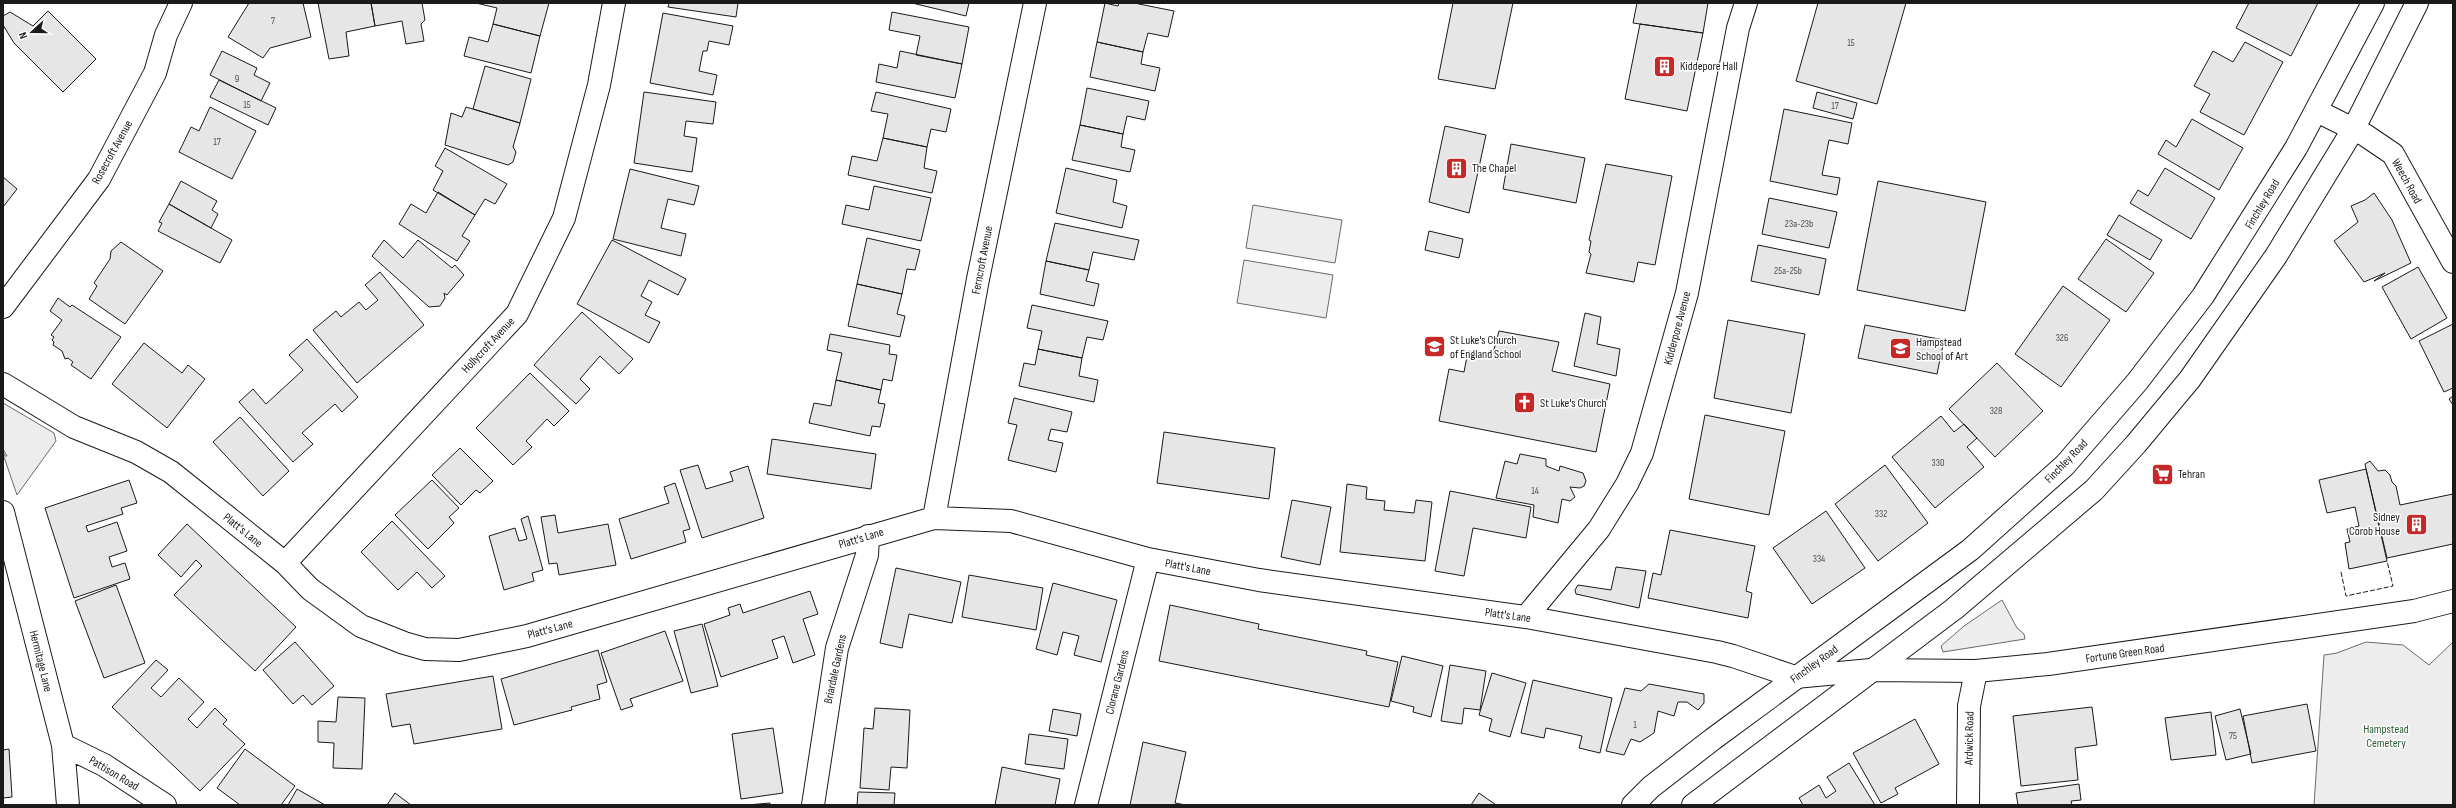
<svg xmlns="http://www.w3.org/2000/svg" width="2456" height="808" font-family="'Sofia Sans Condensed',sans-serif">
  <rect width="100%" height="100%" fill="#fff"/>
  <path fill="#ededed" stroke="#6a6a6a" d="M1253 205 1342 220 1335 263 1246 248Z
    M1244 260 1333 275 1326 318 1237 303Z
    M3 403 54 433 56 441 17 495 3 454V451L5 456H7L3 449Z
    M2002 600 2017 628 2024 634 2025 639 1943 652 1941 646 1964 626Z
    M2366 642 2403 645 2429 665 2453 642V805H2314L2324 655 2337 653Z"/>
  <path fill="#e6e6e6" stroke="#1a1a1a" d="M249 3H303L311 37 270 48 263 58 228 37Z
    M318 3H371L375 26 346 32 349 56 329 59Z
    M371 3H422L425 20 421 24 424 41 406 44 402 21 375 26Z
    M476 3H549L540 36 493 24 497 8Z
    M669 3H738L736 17 668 7Z
    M912 3H969L966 16Z
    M1105 3 1118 6 1119 3H1134L1174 11 1168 37 1148 33 1143 52 1097 42Z
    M1453 3H1513L1495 89 1438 79Z
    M1637 3H1708L1703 33 1633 23Z
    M1818 3H1906L1877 104 1796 81Z
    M2249 3H2318L2291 56 2236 28Z
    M48 11 96 59 63 92 14 43 3 25V16L10 12 33 26Z
    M892 12 969 27 962 64 916 55 920 36 889 30Z
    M663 13 733 26 729 45 709 41 707 51H703L699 71 717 75 713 95 650 83Z
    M493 24 540 36 531 73 464 56 469 37 488 42Z
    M1640 24 1703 33 1687 111 1625 99Z
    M1097 42 1143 52 1141 64 1160 68 1155 91 1090 77Z
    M2245 42 2283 62 2244 135 2200 112 2210 94 2194 86 2213 51 2233 62Z
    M222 51 257 68 254 75 270 83 261 101 210 75Z
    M900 51 962 64 955 98 876 82 879 64 897 68Z
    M485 66 531 79 520 123 473 109Z
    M219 80 276 108 268 125 210 97Z
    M1087 88 1149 101 1145 120 1127 116 1123 134 1080 125Z
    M644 92 716 102 713 124 686 121 684 136 697 138 692 172 634 163Z
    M876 92 951 109 946 132 931 129 927 147 883 138 888 114 871 111Z
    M1817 92 1857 103 1853 119 1813 108Z
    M210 107 256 131 232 179 179 152 191 127 199 131Z
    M466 107 520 123 513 147 516 152 513 162 508 165 445 145 451 113 462 117Z
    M1784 109 1852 123 1848 144 1829 140 1822 175 1840 178 1837 195 1770 181Z
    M2192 119 2243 148 2219 190 2158 154 2166 140 2176 147Z
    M1080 125 1123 134 1121 147 1135 150 1130 172 1072 160Z
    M1445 126 1486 135 1469 213 1429 202Z
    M883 138 927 147 924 168 937 171 932 193 848 175 852 156 877 161Z
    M1511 144 1585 158 1576 203 1503 189Z
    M445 148 507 184 495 204 485 199 475 215 433 190 443 171 435 166Z
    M1606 164 1672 176 1655 265 1638 262 1634 282 1586 273 1591 254 1589 252 1591 241 1589 240Z
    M1066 168 1117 180 1113 202 1127 206 1122 228 1056 213Z
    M2165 168 2215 198 2191 239 2130 203 2138 190 2148 196Z
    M630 169 699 186 694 205 668 199 661 228 686 234 681 256 613 239Z
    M3 177 17 189 3 207Z
    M181 181 217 201 212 210 218 214 211 228 169 204Z
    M1878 181 1986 202 1965 311 1857 290Z
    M874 186 931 198 921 241 842 224 846 205 869 210Z
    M438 192 475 215 462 236 470 241 457 261 399 224 411 204 426 213Z
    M2374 193 2392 220 2411 263 2374 281 2385 273 2364 282 2334 241 2358 222 2351 206 2365 200Z
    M1769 198 1837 212 1829 248 1762 234Z
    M169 204 232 240 220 263 158 231 162 223 159 222Z
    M2119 215 2162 240 2150 260 2107 235Z
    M1055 223 1139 240 1134 260 1093 252 1089 270 1046 261Z
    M1429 231 1463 239 1459 258 1425 250Z
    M867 238 920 250 915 270 907 269 902 294 857 284Z
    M2106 239 2154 273 2126 312 2078 279Z
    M384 240 403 258 418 240 452 268 455 265 464 275 447 295 444 293 445 298 440 306 429 307 372 256Z
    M612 240 686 279 678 295 649 280 641 296 652 302 645 315 660 322 649 343 577 304Z
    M121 242 163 271 125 324 89 299 97 286 94 283 110 259 111 251Z
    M1758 245 1826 259 1819 295 1751 281Z
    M1046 261 1089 270 1086 281 1099 284 1094 306 1040 294Z
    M2418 267 2447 318 2411 339 2382 287Z
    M380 272 424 325 357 383 313 330 336 311 341 317 359 302 366 310 378 300 365 285Z
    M857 284 902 294 897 314 905 316 900 337 848 326Z
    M2063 286 2110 320 2061 387 2015 354Z
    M58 298 70 307 72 305 121 337 91 379 71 365 73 362 68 358 65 359 62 351 53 345 54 342 52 340 54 337 51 335 62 320 50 311Z
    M1032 305 1108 321 1103 340 1087 337 1082 358 1038 349 1042 331 1027 328Z
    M582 312 633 359 619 374 600 356 580 379 590 389 576 404 534 365Z
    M1585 313 1601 317 1597 344 1620 349 1616 376 1574 366Z
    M1728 320 1805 334 1791 413 1714 398Z
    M2453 324V388L2444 392 2419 341Z
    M1865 325 1944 340 1937 374 1858 358Z
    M1499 331 1559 342 1552 371 1610 384 1596 452 1439 421 1449 369 1464 372 1468 351 1492 357Z
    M830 334 890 345 889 354 897 355 892 381 883 379 881 390 836 380 842 353 827 350Z
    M307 339 358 397 342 412 335 404 302 433 313 444 293 462 239 402 253 389 266 404 303 370 289 355Z
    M144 343 182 373 188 365 205 379 167 428 112 384Z
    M1038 349 1082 358 1079 376 1098 380 1094 402 1019 386 1024 363 1035 365Z
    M1997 363 2043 411 1995 457 1949 409Z
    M530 373 569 411 554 426 547 419 526 441 532 447 513 465 476 428Z
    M836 380 881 390 878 403 885 404 880 427 872 426 870 436 809 423 814 403 831 406Z
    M2453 396V405L2449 399Z
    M1014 398 1072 412 1067 432 1051 429 1048 440 1063 443 1056 472 1008 460 1017 425 1008 423Z
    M1705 415 1785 431 1769 515 1689 499Z
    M1941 416 1954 432 1964 424 1977 438 1967 447 1984 467 1935 508 1892 457Z
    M240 417 289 471 263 496 213 442Z
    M1164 432 1275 448 1269 499 1157 483Z
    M772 439 876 454 871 489 767 474Z
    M460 448 493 481 480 493 476 490 461 505 432 475Z
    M1520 454 1546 459V466L1559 471 1560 466 1583 473 1586 481 1584 486 1580 488 1570 487 1575 497 1570 501 1562 499 1558 523 1533 517 1534 505 1496 498 1505 461 1517 464Z
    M2370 461 2378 471 2385 470 2390 475 2392 482 2396 486 2400 505 2453 494V544L2387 558 2366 469 2365 464Z
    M698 465 706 489 733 481 730 472 748 466 764 518 702 538 680 470Z
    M1885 465 1928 523 1878 561 1835 504Z
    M2366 469 2387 561 2349 569 2345 543 2350 542 2347 529 2359 526 2355 507 2327 513 2319 480Z
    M129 480 137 503 121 508 123 514 86 526 88 532 117 522 127 551 109 557 112 567 125 563 130 579 74 598 45 508Z
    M432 480 459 508 449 517 454 523 428 549 395 515Z
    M675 483 690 529 683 531 686 542 631 559 619 519 669 503 664 487Z
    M1347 484 1367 487 1366 499 1385 501 1384 510 1414 513 1416 500 1432 502 1425 561 1340 552Z
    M1450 491 1531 507 1526 538 1473 528 1464 576 1435 571Z
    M1292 500 1331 507 1320 565 1281 557Z
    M1826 511 1865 568 1812 604 1773 548Z
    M555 515 558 533 608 524 616 565 559 575 557 563 549 564 541 517Z
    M528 516 543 570 532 573 534 581 504 590 489 536 515 528 519 541 527 539 521 519Z
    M392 521 445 576 432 588 417 572 398 590 361 552Z
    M187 524 296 627 255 671 174 595 202 566 196 560 181 577 158 555Z
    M1670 530 1755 546 1746 591 1752 593 1748 618 1648 598 1653 573 1661 575Z
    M1616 567 1646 571 1639 608 1576 594 1575 590 1578 585 1611 590Z
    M896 568 961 582 952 623 909 614 902 648 880 643Z
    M969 575 1043 588 1036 630 962 617Z
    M1053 583 1117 600 1101 662 1074 655 1079 636 1063 632 1057 655 1036 649Z
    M116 585 145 663 104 678 75 601Z
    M810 591 818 614 803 619 815 655 793 663 784 636 772 640 778 658 721 677 704 624 730 615 728 608 740 604 743 613Z
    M1170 605 1259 624 1258 629 1367 651 1366 655 1398 662 1389 707 1159 661Z
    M702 624 718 686 691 693 674 631Z
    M665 631 683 681 630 699 633 706 621 710 601 653Z
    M295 642 334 686 312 705 303 695 293 704 263 670Z
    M598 650 607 682 597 685 600 699 571 707 572 710 514 725 501 679Z
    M1402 656 1443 666 1431 717 1413 712 1414 707 1391 701Z
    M156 660 168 670 151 688 161 697 179 678 204 702 188 719 197 728 215 708 227 720 223 724 245 744 200 791 112 707Z
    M1450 665 1486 671 1480 710 1464 708 1462 724 1441 721Z
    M1492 673 1526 683 1510 737 1489 731 1492 719 1479 715Z
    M493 676 502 729 414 744 410 724 392 727 386 694Z
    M1533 680 1612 698 1600 753 1579 748 1582 736 1546 728 1544 738 1521 733Z
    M1649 684 1704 694V703L1698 710 1687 702H1678L1674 716 1658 711 1654 733 1640 742 1631 739 1624 755 1606 751 1625 688 1641 691Z
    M338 697 365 698 362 769 333 768 334 743 318 742V721L336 722Z
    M2307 704 2316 751 2252 763 2243 716Z
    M2092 707 2097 745 2075 748 2078 780 2021 786 2013 716Z
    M875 708 910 710 907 768 891 767 889 790 860 788 864 728 873 729Z
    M1053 709 1081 714 1077 736 1049 731Z
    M2240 709 2251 754 2226 760 2215 716Z
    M2211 712 2216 755 2171 760 2165 718Z
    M1915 719 1939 764 1895 788 1898 794 1881 803 1853 753Z
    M773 728 783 793 741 799 732 734Z
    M1029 734 1068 739 1064 769 1025 764Z
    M1143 742 1186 752 1175 803 1186 805H1130Z
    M9 749 12 797 3 798V750Z
    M245 749 295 786 281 805H240L217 788Z
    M1849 763 1875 805H1803L1799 798 1819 785 1826 798 1836 791 1827 777Z
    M1002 767 1060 779 1055 805H995Z
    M2079 784 2081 800 2071 801 2072 805H2018L2016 793Z
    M297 789 325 805H288Z
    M858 792 895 793 894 805H857Z
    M395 793 411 805H387Z
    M1479 793 1496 805H1471Z
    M770 803V805H747Z"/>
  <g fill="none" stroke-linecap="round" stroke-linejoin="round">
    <defs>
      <path id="minor" d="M2317 111 2365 135 2393 154 2453 262
        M3 307 99 179 155 73 166 35 181 3
        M3 384 74 427 136 452 171 472 285 563 310 589 361 626 404 643 425 649 459 650 527 636 934 518 1011 521 1148 559 1259 580 1526 617 1717 652 1733 656 1795 677
        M3 512 63 745 68 805
        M934 518 978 279 1035 3
        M285 563 517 314 564 218 599 85 614 3
        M1526 617 1599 529 1627 484 1642 453 1687 293 1738 28 1746 3
        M63 745 104 765 165 805
        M813 805 837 648 867 555 868 536
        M1086 805 1148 559
        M1968 805 1969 706 1976 671"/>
      <path id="major" d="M1795 677 1871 670 1976 671 2048 664 2414 611 2453 601"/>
      <path id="highway" d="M1633 805 1651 787 1713 739 1970 550 2065 465 2137 382 2203 296 2296 148 2373 3
        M1693 805 1954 609 2094 490 2136 444 2190 379 2276 256 2354 128 2417 3"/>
    </defs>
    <use href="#minor" stroke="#1a1a1a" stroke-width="24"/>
    <use href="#major" stroke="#1a1a1a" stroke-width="24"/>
    <use href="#highway" stroke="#1a1a1a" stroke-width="24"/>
    <use href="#minor" stroke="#fff" stroke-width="22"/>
    <use href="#major" stroke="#fff" stroke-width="22"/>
    <use href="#highway" stroke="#fff" stroke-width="22"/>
    <path stroke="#1a1a1a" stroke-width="1" stroke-dasharray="5 2" stroke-linecap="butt" d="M2341 572 2346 596 2393 586 2387 561"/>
  </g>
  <defs>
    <symbol id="building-square" viewBox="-11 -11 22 22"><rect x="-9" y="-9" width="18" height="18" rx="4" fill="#c62828" stroke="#fff"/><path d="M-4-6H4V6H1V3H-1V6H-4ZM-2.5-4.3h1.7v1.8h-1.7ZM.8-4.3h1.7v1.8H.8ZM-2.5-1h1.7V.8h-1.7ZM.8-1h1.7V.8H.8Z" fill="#fff"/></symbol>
    <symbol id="school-square" viewBox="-11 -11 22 22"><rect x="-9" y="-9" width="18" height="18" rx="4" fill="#c62828" stroke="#fff"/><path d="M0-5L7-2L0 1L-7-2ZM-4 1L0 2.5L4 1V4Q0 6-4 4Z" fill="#fff"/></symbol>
    <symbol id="university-square" viewBox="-11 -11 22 22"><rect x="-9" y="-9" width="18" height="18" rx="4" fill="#c62828" stroke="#fff"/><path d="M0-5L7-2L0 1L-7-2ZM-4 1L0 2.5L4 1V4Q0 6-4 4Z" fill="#fff"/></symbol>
    <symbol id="church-square" viewBox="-11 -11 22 22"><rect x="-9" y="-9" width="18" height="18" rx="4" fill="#c62828" stroke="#fff"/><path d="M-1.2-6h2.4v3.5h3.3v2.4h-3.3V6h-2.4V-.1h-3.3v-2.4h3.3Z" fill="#fff"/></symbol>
    <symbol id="supermarket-square" viewBox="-11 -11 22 22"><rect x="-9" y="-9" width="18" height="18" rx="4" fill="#c62828" stroke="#fff"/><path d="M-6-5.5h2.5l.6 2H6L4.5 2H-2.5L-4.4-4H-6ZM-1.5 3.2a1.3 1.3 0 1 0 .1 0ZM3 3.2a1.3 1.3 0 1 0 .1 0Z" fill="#fff"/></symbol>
  </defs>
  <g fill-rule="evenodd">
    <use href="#building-square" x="1652" y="54" width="25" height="25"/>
    <use href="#building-square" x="1444" y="156" width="25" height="25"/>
    <use href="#school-square" x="1422" y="334" width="25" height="25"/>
    <use href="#university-square" x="1888" y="336" width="25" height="25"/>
    <use href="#church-square" x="1512" y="390" width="25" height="25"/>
    <use href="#supermarket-square" x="2150" y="462" width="25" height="25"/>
    <use href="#building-square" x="2404" y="512" width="25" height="25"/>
  </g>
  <g text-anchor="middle" stroke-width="3" stroke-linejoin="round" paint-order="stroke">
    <g font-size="10" fill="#4d4d4d">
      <text x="273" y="24">7</text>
      <text x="1851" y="46">15</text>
      <text x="237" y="82">9</text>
      <text x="247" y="108">15</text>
      <text x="1835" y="109">17</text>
      <text x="217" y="145">17</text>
      <text x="1799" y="227">23a-23b</text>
      <text x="1788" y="274">25a-25b</text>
      <text x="2062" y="341">326</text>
      <text x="1996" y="414">328</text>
      <text x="1938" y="466">330</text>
      <text x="1535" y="494">14</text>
      <text x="1881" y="517">332</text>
      <text x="1819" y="562">334</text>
      <text x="1635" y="728">1</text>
      <text x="2233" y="739">75</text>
    </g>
    <g font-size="12" fill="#1a1a1a" stroke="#fff" text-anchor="start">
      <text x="1680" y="70">Kiddepore Hall</text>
      <text x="1472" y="172">The Chapel</text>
      <text x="1450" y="344">St Luke's Church<tspan x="1450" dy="14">of England School</tspan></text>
      <text x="1916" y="346">Hampstead<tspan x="1916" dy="14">School of Art</tspan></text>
      <text x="1540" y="407">St Luke's Church</text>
      <text x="2178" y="478">Tehran</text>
      <text x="2400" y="521" text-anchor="end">Sidney<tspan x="2400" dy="14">Corob House</tspan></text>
    </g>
    <g font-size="12" fill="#1a1a1a" stroke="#fff">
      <text transform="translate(112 152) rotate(-61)" y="4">Rosecroft Avenue</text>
      <text transform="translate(2407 181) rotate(61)" y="4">Weech Road</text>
      <text transform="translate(2262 204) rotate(-59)" y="4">Finchley Road</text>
      <text transform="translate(982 260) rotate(-79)" y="4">Ferncroft Avenue</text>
      <text transform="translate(1677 328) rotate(-75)" y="4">Kidderpore Avenue</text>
      <text transform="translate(488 345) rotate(-47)" y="4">Hollycroft Avenue</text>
      <text transform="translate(2066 461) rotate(-46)" y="4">Finchley Road</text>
      <text transform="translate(243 530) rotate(39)" y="4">Platt's Lane</text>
      <text transform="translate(861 538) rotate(-17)" y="4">Platt's Lane</text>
      <text transform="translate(1188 567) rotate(11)" y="4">Platt's Lane</text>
      <text transform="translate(1508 615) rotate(8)" y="4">Platt's Lane</text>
      <text transform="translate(550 629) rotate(-15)" y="4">Platt's Lane</text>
      <text transform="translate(2125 653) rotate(-8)" y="4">Fortune Green Road</text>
      <text transform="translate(41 661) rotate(76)" y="4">Hermitage Lane</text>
      <text transform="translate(1814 664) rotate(-36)" y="4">Finchley Road</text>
      <text transform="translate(835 669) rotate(-78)" y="4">Briardale Gardens</text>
      <text transform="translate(1117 682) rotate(-76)" y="4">Clorane Gardens</text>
      <text transform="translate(1969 738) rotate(-89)" y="4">Ardwick Road</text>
      <text transform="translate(114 773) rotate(31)" y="4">Pattison Road</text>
    </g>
    <g font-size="12" fill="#2b5a34" stroke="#fff">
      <text x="2386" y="733">Hampstead<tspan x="2386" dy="14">Cemetery</tspan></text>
    </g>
  </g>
  <rect width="2456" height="808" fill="none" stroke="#1a1a1a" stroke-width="8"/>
  <g transform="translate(32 32) rotate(249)" stroke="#ffffff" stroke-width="3" paint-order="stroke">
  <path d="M0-3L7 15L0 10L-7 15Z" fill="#1a1a1a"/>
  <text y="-6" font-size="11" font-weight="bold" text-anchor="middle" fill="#1a1a1a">N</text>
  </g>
</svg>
